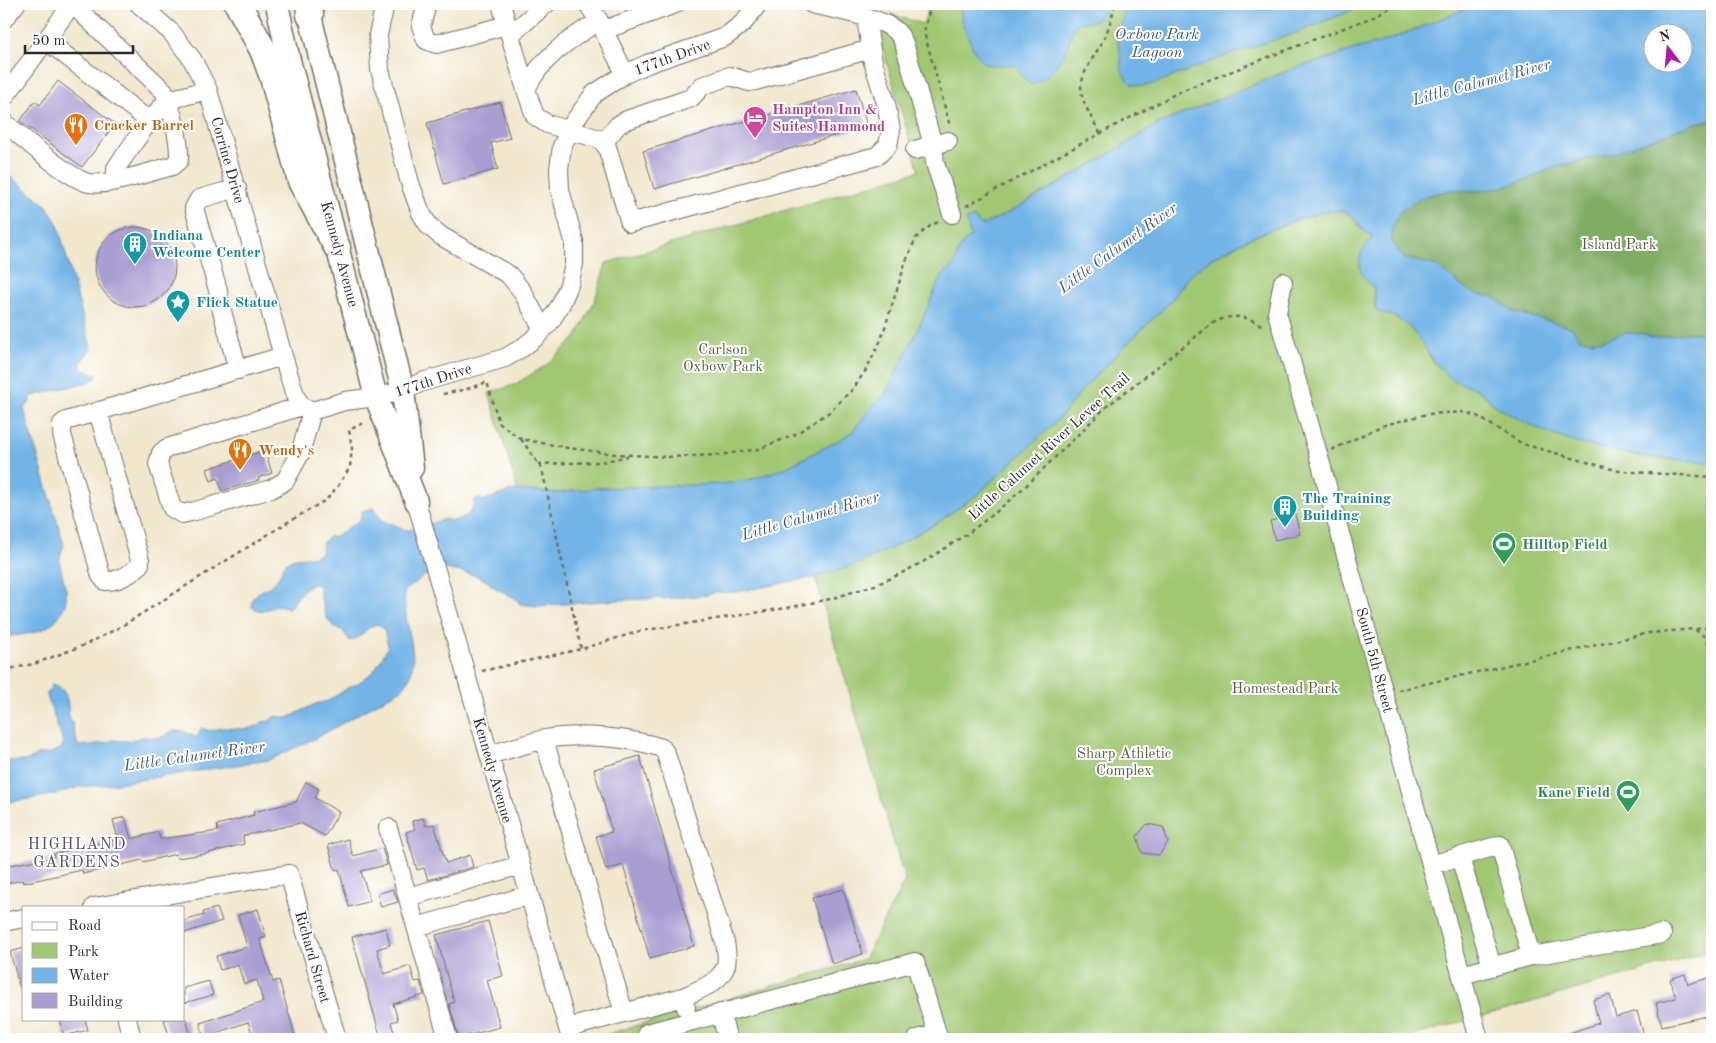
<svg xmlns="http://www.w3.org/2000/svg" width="1716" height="1043" font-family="'Old Standard TT',serif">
  <rect width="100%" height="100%" fill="#fff"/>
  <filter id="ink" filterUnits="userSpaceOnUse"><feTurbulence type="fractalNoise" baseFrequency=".02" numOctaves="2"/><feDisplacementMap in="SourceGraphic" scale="10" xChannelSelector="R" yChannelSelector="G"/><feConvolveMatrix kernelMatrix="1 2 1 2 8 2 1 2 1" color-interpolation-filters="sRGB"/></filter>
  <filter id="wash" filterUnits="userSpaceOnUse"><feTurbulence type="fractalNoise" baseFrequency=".0096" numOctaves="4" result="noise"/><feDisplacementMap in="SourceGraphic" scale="20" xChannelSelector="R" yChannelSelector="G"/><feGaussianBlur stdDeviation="1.12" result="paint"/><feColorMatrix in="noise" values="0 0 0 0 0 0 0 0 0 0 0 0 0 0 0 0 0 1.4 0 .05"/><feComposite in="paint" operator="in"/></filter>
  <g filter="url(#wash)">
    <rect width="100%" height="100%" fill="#f1e7cd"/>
    <path fill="#a0c772" stroke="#66794e" d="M930 4H1478L1386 41 1355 49 1321 61 1297 67 1158 124 1103 158 1006 214 983 225 979 224 977 220 970 232 971 237 954 264 943 275 937 286 919 327 886 393 869 410 853 431 841 439 785 468 752 479 722 484 597 488 556 493 518 491 489 393 514 385 545 366 576 338 595 300 606 263 919 171 881 43 891 14 923 24Z
      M1327 211H1343L1353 217 1361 229 1372 235V239L1365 247 1366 280 1374 288 1375 307 1377 312 1388 314 1406 323 1422 342 1433 362 1454 380 1476 388 1497 407 1564 439 1647 458 1712 462V951L1401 1039H602L601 1036 864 959 905 880 815 577 846 568 888 550 935 524 978 494 1058 420 1082 390 1127 344 1172 300 1189 276 1210 259 1251 238 1298 219Z"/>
    <path fill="#80ac64" stroke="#566c48" d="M1712 120V333H1684L1659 338 1651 337 1643 334 1625 333 1604 340 1591 341 1579 338 1572 328 1563 325 1513 312 1494 297 1476 294 1460 285 1437 266 1403 258 1391 240 1392 229 1400 211 1409 205 1425 196 1450 190 1479 191 1528 179 1557 166 1577 162 1695 123Z"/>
    <path fill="#72b4e7" stroke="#4e7089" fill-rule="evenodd" d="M961 4H1107C1101 20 1098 22 1080 22 1073 28 1072 33 1069 42 1061 62 1052 76 1032 85 1023 80 1021 73 1014 65H989L981 61 974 50 961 21Z
      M1124 4H1367L1296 33 1220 58 1154 84 1142 86 1131 84 1126 79 1121 68V56L1117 38 1121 28Z
      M1478 4H1712V120L1695 123 1617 152 1557 166 1528 179 1499 188 1479 191 1450 190 1425 196 1400 211 1392 229 1391 240 1403 258 1437 266 1460 285 1476 294 1494 297 1513 312 1563 325 1572 328 1579 338 1591 341 1604 340 1625 333 1644 334 1651 337 1659 338 1684 333H1712V462C1652 458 1590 453 1535 427 1523 421 1509 415 1498 407 1490 402 1484 393 1475 388 1468 385 1460 384 1454 380 1420 359 1424 319 1377 312 1373 304 1376 297 1374 289 1373 285 1368 283 1366 280 1355 267 1359 249 1372 239V235L1365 232 1353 217 1343 211H1327L1298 219 1250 238 1210 259 1189 276 1172 300 1127 344 1082 390 1058 420 978 494 935 524 888 550 846 568 815 577 768 586 736 592H717L707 595 676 598 617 600 537 606 520 604 515 598 494 587 487 581 475 575 446 569 424 576 404 592C405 600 404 609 406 616 410 639 421 670 402 689L318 737 269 760 105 785 79 787 53 795 4 803V761H25L33 758 39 754H48L62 748 63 742 47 696V692L51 689 52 684C55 686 57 687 60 688 67 692 69 706 68 713L72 723 78 746 107 743 113 740 127 741 143 737 157 738 165 736 169 732 174 731 185 732 195 737 198 736 201 728 211 731 221 728 247 729 258 726 262 722 269 721 275 716 288 718 315 704 328 701 349 687 357 684 373 672 381 660 388 646 384 629 377 624C366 627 362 638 350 641L342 630 334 627 326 617 320 595V588L316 584C302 584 298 600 289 608L278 605C267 609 262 614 252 607 250 592 265 591 274 583 282 576 280 565 290 560 300 555 311 560 321 553L323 542 329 537 336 536 360 520 362 511 373 508 380 517 381 521 398 526 401 529 410 530 445 519 451 521 460 519 469 514 474 506V500L480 498 482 501 514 490 556 493 597 488 722 484 752 479 785 468 841 439 853 431 869 410 886 393 919 327 937 286 943 275 954 264 959 249 964 242 971 237 966 220 974 217 979 224 983 225 1006 214 1103 158 1158 124 1297 67 1321 61 1355 49 1386 41ZM1654 32H1684V62H1654Z
      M4 171 47 206 58 225 91 348 83 361 80 362 83 371 87 370 90 373 97 375 96 378 88 382 32 396 28 405 24 407 25 413 64 545C63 549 61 552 60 556 59 567 64 580 66 590 69 608 55 626 38 631 28 635 15 635 4 637Z"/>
    <g id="blocks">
      <path fill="#a99dd1" d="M58 81 115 124 82 167 20 121 35 101 40 105Z
        M856 89 867 126 654 189 643 151Z
        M500 102 510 138 491 143 498 169 444 184 427 123Z
        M95 267a40 40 0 1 1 80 0a40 40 0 1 1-80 0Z
        M265 450 272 473 258 478 259 480 222 491 218 478 211 481 207 469Z
        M1295 514 1300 534 1275 540 1270 521Z
        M640 756 694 946 650 959 623 865 606 870 596 836 612 832 594 769Z
        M306 782 319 789 315 798 339 812 325 836 300 823 243 836 244 844 205 854 177 858 176 854 143 862 142 860 83 874 82 870 23 883 22 880 4 884V866L54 857V854L118 839 113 820 125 817 131 839 158 832 160 839 218 831 217 825 254 815 253 812 296 802Z
        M423 818 426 826 434 824 446 863 470 855 473 867 428 880 424 868 417 870 406 832 415 829 412 821Z
        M1147 824 1163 827 1168 842 1159 855 1142 853 1137 836Z
        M348 839 353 856 382 848 387 865 361 871 370 901 349 907 339 869 335 870 328 845Z
        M393 889 398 902 381 907 377 894Z
        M843 889 863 954 832 964 812 898Z
        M217 908 222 921 184 933V921L204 915 203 912Z
        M258 909 266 937 260 939 273 982 279 980 296 1039H254L248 1022 204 1037 200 1023 263 1002 257 980 244 984 238 965 220 970 216 956 247 947 238 915Z
        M488 921 503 976 487 980 500 1027 459 1038 449 1004 454 1002 436 935Z
        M386 928 390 945 377 949 384 974 410 966 415 982 420 981 424 995 393 1004 398 1020 391 1022 396 1039H381L352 937Z
        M24 948V987L20 988 10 952Z
        M1685 974 1688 984 1712 977V1015L1662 1026 1656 1003 1676 998 1670 979Z
        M209 981 213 995 184 1003V988Z
        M1610 995 1616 1017 1637 1011 1645 1039H1559L1558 1037 1599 1023 1593 1000Z
        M60 1019H85L88 1030 64 1036Z
        M164 1019H186L190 1033 170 1039Z"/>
    </g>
  </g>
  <g filter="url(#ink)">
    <use href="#blocks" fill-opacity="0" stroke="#706d64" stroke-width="1"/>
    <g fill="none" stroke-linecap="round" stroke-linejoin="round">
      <defs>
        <path id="minor" d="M139 4 172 33 192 59 208 90 283 356 296 398 302 406 312 411 345 401 376 397 403 391 422 382 505 358 522 348 536 337 550 322 561 304 569 285 574 264V241L560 190 559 169 562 146 574 122 594 94 625 74 647 64 725 37 743 23 758 4
          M385 4 378 35 380 70 410 183 421 213 429 226 441 236 509 275 522 291 543 330
          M427 4 421 26 426 40 436 44 507 25
          M501 4 526 90
          M588 4 599 21
          M812 4C832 9 877 17 892 28 898 31 901 37 904 43L933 145 935 163 952 214
          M4 19 16 4
          M604 30 675 4
          M510 35 546 4
          M46 40 149 121
          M625 74 599 21C571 38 539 59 526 90L535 116 547 124 600 139 607 147 630 223 877 156 888 145 891 130 886 103 873 62 866 18
          M4 98 72 4
          M4 122C22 137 69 179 89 183 107 187 153 171 172 166L179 160C180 140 172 109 164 91L72 4
          M604 142 618 125 627 120 691 98 702 86 723 78 730 76 749 82 755 81 871 49
          M915 150 948 141
          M116 181V168L149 121 168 100 208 90
          M237 188 199 199 194 208 218 290 219 300 238 370
          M1283 282 1277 313 1319 457 1479 1039
          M302 406 167 448 161 453 158 464 172 508 182 514 195 511 271 489 285 481 300 454 312 411
          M98 411 140 560V564C134 573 116 582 105 581L101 576 62 434V424L66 421 283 356
          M416 501 571 1039
          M544 739C578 733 629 737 662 748L666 754 725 942C726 949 728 958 726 965 721 983 698 990 683 997
          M489 755 544 739 624 1013
          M388 828 448 1039
          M1460 857 1492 967
          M1431 865 1500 845 1531 956 1462 975
          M408 897 521 865
          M94 907 289 874 337 1039
          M4 922 24 918
          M416 927 529 895
          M1531 956 1662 934
          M720 1013 728 1039
          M127 1019 132 1039
          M568 1028 683 997 686 1008
          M648 1039 647 1033 915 962 937 1033 917 1039"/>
        <path id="major" d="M277 4 288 56 376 397 416 501
          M307 4 403 391 412 468"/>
        <path id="highway" d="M238 4 263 50 273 77 301 181 337 247
          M309 4 310 15"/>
      </defs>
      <use href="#minor" stroke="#706d64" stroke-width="20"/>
      <use href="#major" stroke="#706d64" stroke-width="25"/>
      <use href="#highway" stroke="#706d64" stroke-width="29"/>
      <path stroke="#706d64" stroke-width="2.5" stroke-dasharray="4 4" stroke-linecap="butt" d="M931 4 924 32 950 126
        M1100 133C1094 122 1082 103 1081 90 1081 73 1093 59 1101 44 1108 32 1112 17 1115 4
        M966 206 1116 125 1183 90 1370 18 1398 4
        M443 394 467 389 487 382 499 423 521 439 568 448 615 454 667 457 720 455 758 449 794 435 828 413 852 390 866 370 881 340 906 261 916 238 930 226 940 221
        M521 439 542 469 581 649
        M1332 450 1381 426 1427 414 1465 412 1477 416 1523 444 1619 471 1712 477
        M538 464 601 462 628 456
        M1696 629 1712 627
        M4 670 34 664 87 644 122 626 288 522 326 500 338 486 350 467 352 448 349 430 366 422
        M482 671 581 649 640 631 786 608 830 599 878 584 904 572 930 558 967 534 996 512 1029 483 1106 407 1212 324C1231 312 1247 316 1265 327
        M1398 690 1649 633 1694 629 1704 636 1712 653"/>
      <use href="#minor" stroke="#fff" stroke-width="18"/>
      <use href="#major" stroke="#fff" stroke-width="22"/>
      <use href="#highway" stroke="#fff" stroke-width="26"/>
    </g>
  </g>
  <defs>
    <symbol id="hotel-pin" viewBox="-11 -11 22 30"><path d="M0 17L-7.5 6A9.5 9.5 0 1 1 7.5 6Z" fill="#d1479c" stroke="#fff"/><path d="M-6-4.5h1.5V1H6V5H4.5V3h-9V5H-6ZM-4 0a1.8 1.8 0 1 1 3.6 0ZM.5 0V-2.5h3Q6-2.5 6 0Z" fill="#fff"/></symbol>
    <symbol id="restaurant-pin" viewBox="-11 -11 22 30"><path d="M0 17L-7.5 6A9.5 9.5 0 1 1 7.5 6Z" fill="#e8710a" stroke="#fff"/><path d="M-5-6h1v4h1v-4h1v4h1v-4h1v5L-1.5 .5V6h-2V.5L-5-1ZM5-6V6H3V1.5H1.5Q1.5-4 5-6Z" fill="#fff"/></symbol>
    <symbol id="building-pin" viewBox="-11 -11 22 30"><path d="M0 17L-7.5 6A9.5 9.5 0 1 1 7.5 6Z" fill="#0f9aa8" stroke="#fff"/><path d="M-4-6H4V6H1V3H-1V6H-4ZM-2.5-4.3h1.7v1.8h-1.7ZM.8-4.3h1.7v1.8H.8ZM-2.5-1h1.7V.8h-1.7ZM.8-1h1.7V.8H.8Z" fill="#fff"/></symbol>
    <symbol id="sight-pin" viewBox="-11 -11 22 30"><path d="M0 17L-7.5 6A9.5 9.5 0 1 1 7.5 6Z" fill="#0f9aa8" stroke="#fff"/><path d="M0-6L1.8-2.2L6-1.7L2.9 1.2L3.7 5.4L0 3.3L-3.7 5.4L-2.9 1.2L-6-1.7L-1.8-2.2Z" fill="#fff"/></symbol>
    <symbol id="stadium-pin" viewBox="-11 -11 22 30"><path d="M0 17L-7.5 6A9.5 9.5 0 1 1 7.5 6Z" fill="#2e9e5b" stroke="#fff"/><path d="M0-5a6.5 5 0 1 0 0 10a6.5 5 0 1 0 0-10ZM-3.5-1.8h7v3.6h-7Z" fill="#fff"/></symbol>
  </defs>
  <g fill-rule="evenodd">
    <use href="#hotel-pin" x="741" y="104" width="28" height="38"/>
    <use href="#restaurant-pin" x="62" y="111" width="28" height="38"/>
    <use href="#building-pin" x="121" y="230" width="28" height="38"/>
    <use href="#sight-pin" x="164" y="288" width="28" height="38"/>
    <use href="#restaurant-pin" x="226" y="436" width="28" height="38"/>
    <use href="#building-pin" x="1271" y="493" width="28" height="38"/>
    <use href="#stadium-pin" x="1490" y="530" width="28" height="38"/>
    <use href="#stadium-pin" x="1614" y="778" width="28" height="38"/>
  </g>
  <g text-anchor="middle" stroke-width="4" stroke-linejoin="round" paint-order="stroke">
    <g font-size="15" fill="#2b2b2b" stroke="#fff">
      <text transform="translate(672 57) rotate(-20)" y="5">177th Drive</text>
      <text transform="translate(228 160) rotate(74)" y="5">Corrine Drive</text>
      <text transform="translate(340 254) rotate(75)" y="5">Kennedy Avenue</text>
      <text transform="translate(433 380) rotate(-18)" y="5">177th Drive</text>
      <text transform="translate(1049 446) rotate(-42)" y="5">Little Calumet River Levee Trail</text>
      <text transform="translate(1375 660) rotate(75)" y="5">South 5th Street</text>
      <text transform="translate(493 770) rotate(74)" y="5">Kennedy Avenue</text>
      <text transform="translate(313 957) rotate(74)" y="5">Richard Street</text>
    </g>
    <g font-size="15" font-weight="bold" fill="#b23c85" stroke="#fff" text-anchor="start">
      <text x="772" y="114">Hampton Inn &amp;<tspan x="772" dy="17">Suites Hammond</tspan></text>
    </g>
    <g font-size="15" font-weight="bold" fill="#c56008" stroke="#fff" text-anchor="start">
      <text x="94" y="130">Cracker Barrel</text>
      <text x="258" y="455">Wendy's</text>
    </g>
    <g font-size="15" font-weight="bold" fill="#0d838f" stroke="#fff" text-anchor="start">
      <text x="152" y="240">Indiana<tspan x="152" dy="17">Welcome Center</tspan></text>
      <text x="196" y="307">Flick Statue</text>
      <text x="1302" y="503">The Training<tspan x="1302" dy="17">Building</tspan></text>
    </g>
    <g font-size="15" fill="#546244" stroke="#fff">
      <text x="1619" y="249">Island Park</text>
      <text x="723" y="354">Carlson<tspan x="723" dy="17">Oxbow Park</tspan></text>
      <text x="1285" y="693">Homestead Park</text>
      <text x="1124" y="758">Sharp Athletic<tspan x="1124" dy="17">Complex</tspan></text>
    </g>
    <g font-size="15" font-weight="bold" fill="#27864d" stroke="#fff" text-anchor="start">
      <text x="1522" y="549">Hilltop Field</text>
      <text x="1610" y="797" text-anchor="end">Kane Field</text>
    </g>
    <g font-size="16" font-style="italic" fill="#445b6d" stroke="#fff">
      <text x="1157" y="39">Oxbow Park<tspan x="1157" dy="18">Lagoon</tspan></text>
      <text transform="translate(1481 81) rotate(-15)" y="6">Little Calumet River</text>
      <text transform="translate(1117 247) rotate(-36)" y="6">Little Calumet River</text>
      <text transform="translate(810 515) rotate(-16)" y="6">Little Calumet River</text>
      <text transform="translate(194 755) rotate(-8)" y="6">Little Calumet River</text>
    </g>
    <g font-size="16" letter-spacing="1" fill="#575365" stroke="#fff">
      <text x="77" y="849">HIGHLAND<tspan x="77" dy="18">GARDENS</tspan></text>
    </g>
  </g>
  <rect width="1716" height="1043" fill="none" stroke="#fff" stroke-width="20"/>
  <rect x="22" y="906" width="162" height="115" fill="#ffffff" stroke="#aaaaaa"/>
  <rect x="32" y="922" width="25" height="8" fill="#ffffff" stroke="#aaaaaa"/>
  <text x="68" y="930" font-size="15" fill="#2b2b2b">Road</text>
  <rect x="32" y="943" width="25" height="15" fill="#a0c772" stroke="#aaaaaa"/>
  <text x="68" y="956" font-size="15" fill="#2b2b2b">Park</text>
  <rect x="32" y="968" width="25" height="15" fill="#72b4e7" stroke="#aaaaaa"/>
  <text x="68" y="980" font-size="15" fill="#2b2b2b">Water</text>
  <rect x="32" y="993" width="25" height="15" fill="#a99dd1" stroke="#aaaaaa"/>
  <text x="68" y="1006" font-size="15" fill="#2b2b2b">Building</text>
  <g transform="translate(1668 48) rotate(344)"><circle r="24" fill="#ffffff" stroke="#aaaaaa"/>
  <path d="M0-4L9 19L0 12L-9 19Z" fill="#b5179e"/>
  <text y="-8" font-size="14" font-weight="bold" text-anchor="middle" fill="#2b2b2b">N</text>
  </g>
  <path d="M25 45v8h108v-8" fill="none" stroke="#2b2b2b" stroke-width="2.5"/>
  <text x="32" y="45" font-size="15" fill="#2b2b2b" stroke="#ffffff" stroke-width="4" paint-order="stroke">50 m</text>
</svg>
